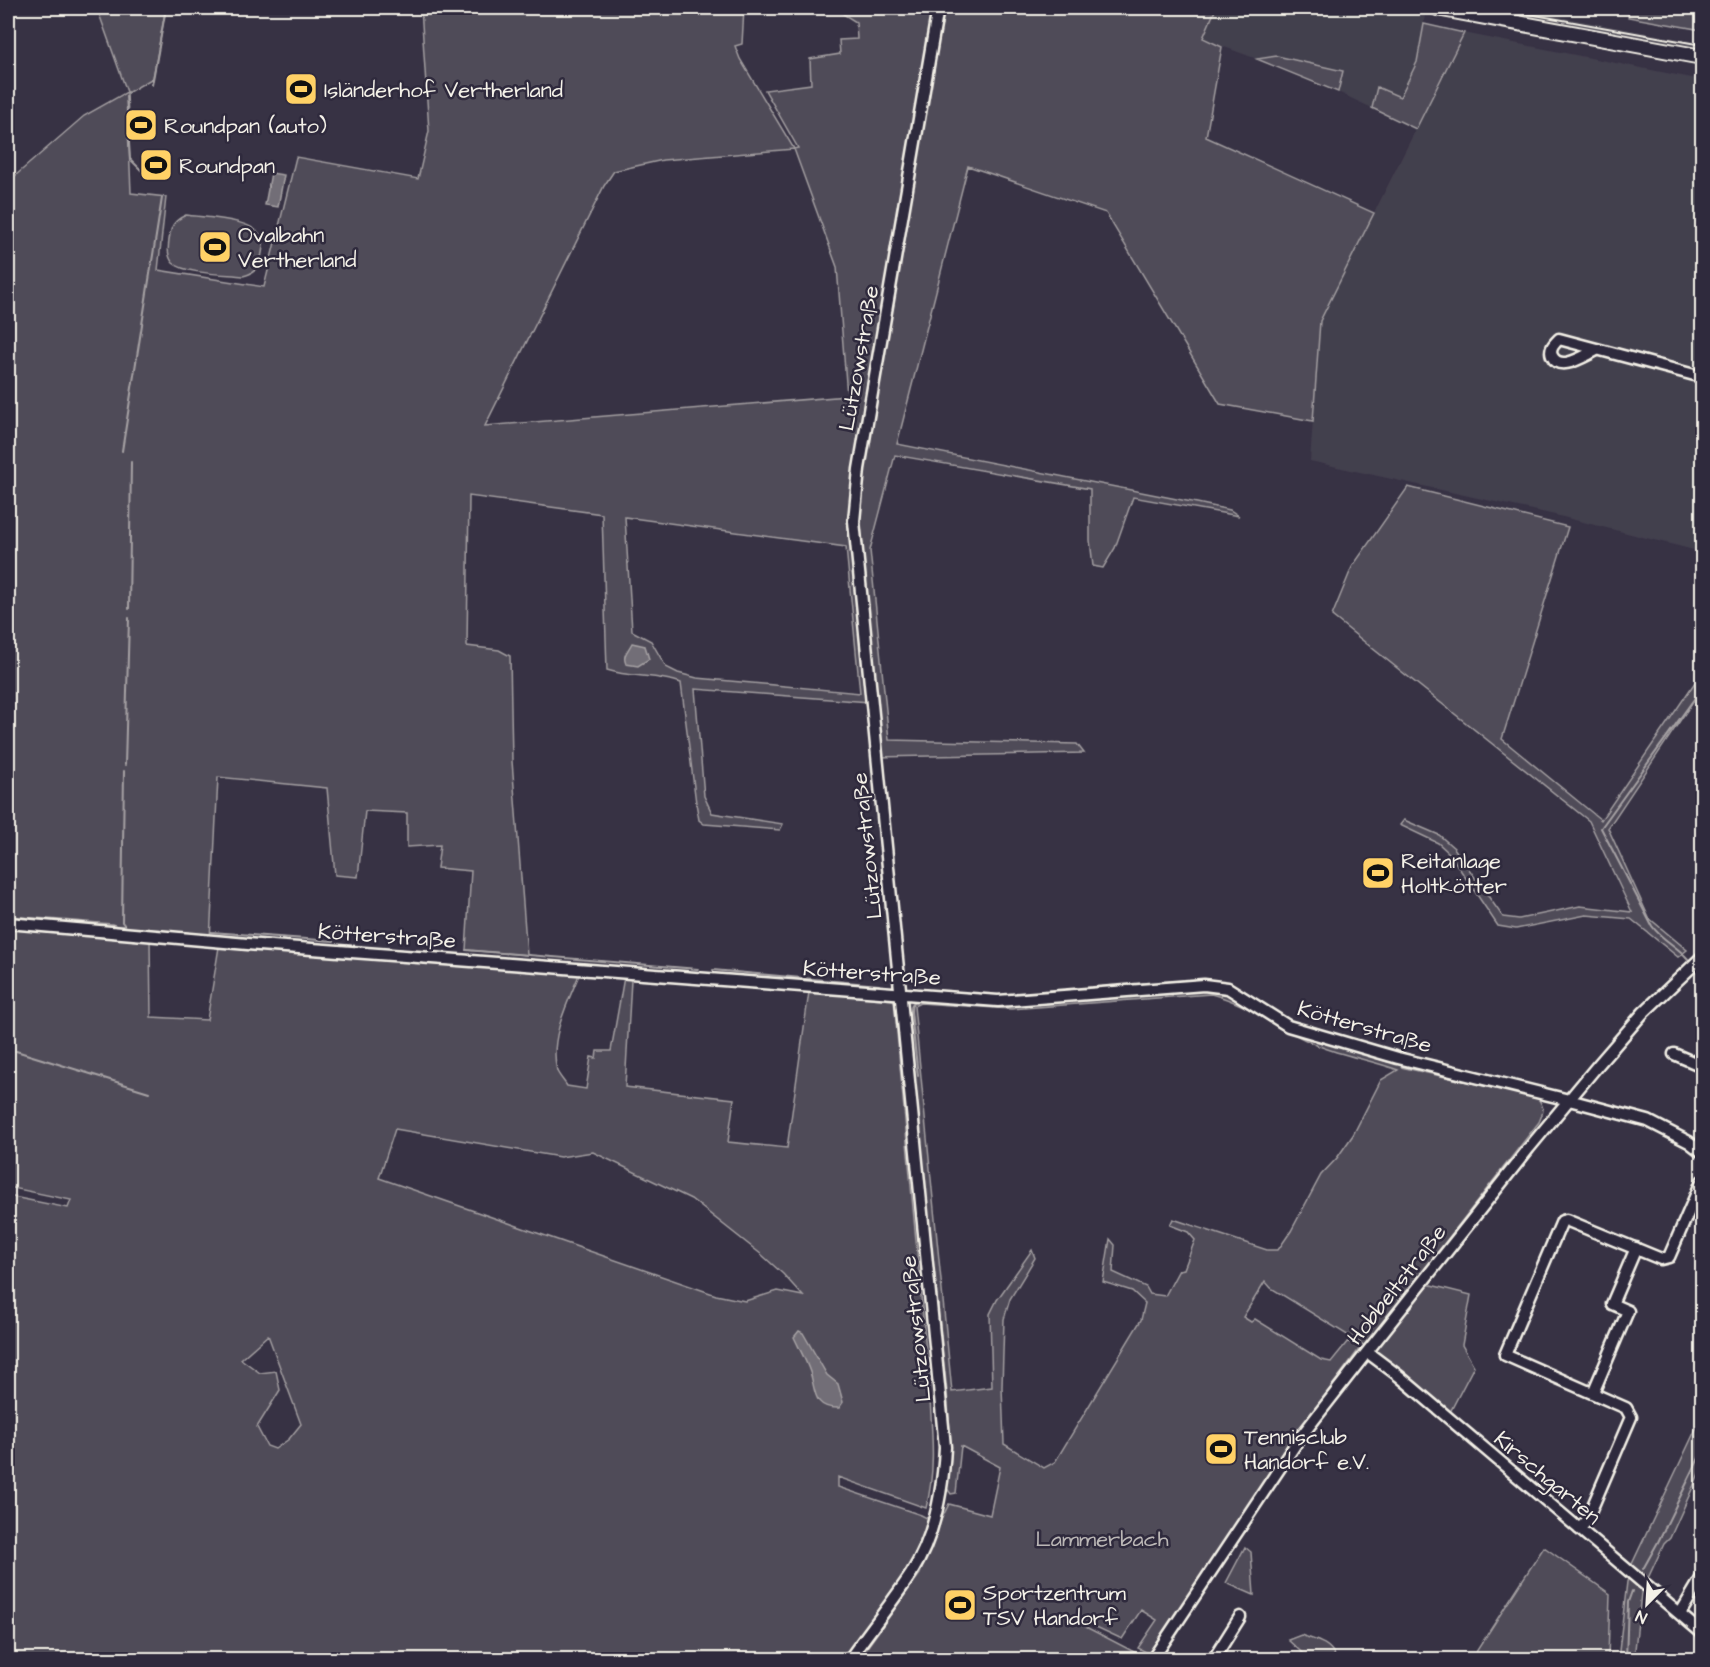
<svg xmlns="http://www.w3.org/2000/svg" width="1710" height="1667" font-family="'Architects Daughter',sans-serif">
  <rect width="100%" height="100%" fill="#373244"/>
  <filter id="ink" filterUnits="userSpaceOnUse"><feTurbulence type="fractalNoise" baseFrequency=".0167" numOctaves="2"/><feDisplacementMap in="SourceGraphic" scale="12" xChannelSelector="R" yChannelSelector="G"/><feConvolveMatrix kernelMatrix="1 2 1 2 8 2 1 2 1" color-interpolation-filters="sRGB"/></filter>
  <g filter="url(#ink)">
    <path fill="#433f4e" d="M1216 8H1380L1425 16 1417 62 1400 97 1377 88 1372 108 1338 92 1342 72 1277 56 1257 59 1203 39Z
      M1480 8 1518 9 1702 43V48Z
      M1464 33 1702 80V552L1555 515 1310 461 1320 321Z"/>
    <path fill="#504b59" stroke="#a29ea0" stroke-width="1.5" fill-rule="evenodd" d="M97 8H166L153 78 127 93 131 193 166 197 158 270 264 287 296 157 418 179 429 131 421 8H744L742 44 735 46 740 59 794 149 798 148 765 90 811 84 810 59 840 54 839 40 857 39 856 22 843 14 835 8H1216L1203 38 1222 47 1206 137 1374 213 1320 321 1313 421 1220 404 1106 213 968 166 897 444 1197 503 1230 510 1239 516 1133 497 1115 548 1103 568 1093 566 1090 540V489L895 455 870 550 889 740 1077 744 1084 753 876 757 870 702 695 689 704 796 712 813 783 824 780 830 704 824 699 820 696 803 681 683C657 674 631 678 607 670L602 514 469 496 467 646 499 650 510 656 512 761 527 955 466 950 471 871 437 868 440 845 407 847V813L365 811 358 877 335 875 327 788 218 777 210 941 124 929 112 924 8 916V182L84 116 127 92ZM794 149 837 267 847 396 485 426 604 186 614 171 663 160ZM625 517 846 547 860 693 697 678 678 673 666 667 651 641 632 631Z
      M1629 8H1702V30L1628 17Z
      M1424 24 1464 33 1416 129 1372 108 1377 87 1400 97 1417 62Z
      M1277 56 1343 71 1338 92 1257 59Z
      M145 164a11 11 0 1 1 22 0a11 11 0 1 1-22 0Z
      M186 215C206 218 257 218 263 240 264 245 262 253 261 258 259 269 253 274 243 276 226 274 185 274 173 263 167 256 168 248 169 240 171 226 173 221 186 215Z
      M1408 487 1568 527 1502 739 1601 820 1702 672V688L1608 828 1649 918 1687 950 1678 957 1631 919 1586 915 1516 929 1498 926 1449 853 1438 843 1400 825 1404 820 1439 835 1454 848 1503 917 1519 919 1580 906 1632 912 1589 821 1332 616 1352 567Z
      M8 928 150 940 151 1017 207 1020 219 947 579 975C567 1004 549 1039 557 1071 559 1076 564 1081 567 1086L586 1089 591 1057 596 1058 597 1051H611L624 977 631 980 625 1087 734 1099 728 1142 787 1148 809 992 894 1000 929 1383C931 1424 937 1467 926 1508L838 1477V1487L921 1515 929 1519 918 1550 907 1571 843 1659H8V1196L68 1208 71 1200 8 1187ZM395 1129 560 1157 593 1152 691 1199 762 1255 783 1274 803 1296 778 1291 745 1301 716 1295 379 1178ZM268 1335 301 1424 289 1439 275 1449 267 1446 257 1427 280 1390 276 1371 260 1373 241 1359Z
      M1228 988 1288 1026 1537 1096C1544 1108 1545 1109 1539 1122L1415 1281 1471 1295 1462 1345 1474 1366 1449 1414 1372 1350 1271 1288 1265 1281 1243 1317 1251 1322 1255 1319 1321 1360 1331 1362 1348 1341 1360 1348 1288 1445 1150 1654 1138 1648 1157 1620 1141 1610 1122 1639 1092 1625H1082L1142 1656 1140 1659 858 1660 920 1574 941 1520 949 1504 990 1515 1000 1467 961 1446 956 1493 951 1494 946 1487 951 1444 947 1392 906 1007 908 1000 915 995 998 1001ZM1211 994C1250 1004 1282 1031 1319 1046 1344 1056 1374 1061 1398 1070L1381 1080 1353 1135 1337 1158 1321 1175 1291 1231 1278 1250H1267L1173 1219 1170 1225 1188 1232 1195 1240 1184 1269 1179 1270 1165 1296 1150 1294 1146 1287 1113 1272 1115 1245 1110 1239 1103 1282 1132 1291 1145 1303 1141 1320 1055 1462 1044 1468 1004 1444 1002 1387 1004 1319 1010 1299 1035 1258 1032 1250 997 1300 990 1314 992 1387 952 1392 914 1006 920 1003 1011 1009Z
      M1702 1416V1467L1670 1538 1664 1544 1641 1593 1634 1659 1618 1660 1627 1582 1632 1564Z
      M1245 1547 1251 1552 1254 1595 1226 1583Z
      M1544 1547 1610 1594 1608 1659H1479L1474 1655Z
      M1301 1635C1314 1640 1329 1642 1335 1656L1334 1659H1309L1288 1640Z"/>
    <path fill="#726e77" stroke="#a6a2a4" stroke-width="1.5" d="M271 173 284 175 278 207 265 205Z
      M632 643 645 646 649 659 638 666 626 664C622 655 628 651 632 643Z
      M799 1331 803 1333 827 1375 838 1384 843 1402 839 1408C812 1409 816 1390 810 1372 806 1360 799 1348 794 1337Z"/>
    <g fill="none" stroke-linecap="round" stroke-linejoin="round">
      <path stroke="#a6a2a4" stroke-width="2" d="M152 85 166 8
        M126 96 130 159 149 178
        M122 451 162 198
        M129 609 131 462
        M125 765 129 618
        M124 771 122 922 126 927
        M211 932 334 941
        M466 950 698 969
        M1688 959C1677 946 1662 940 1652 926L1601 828 1702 688
        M713 970 879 985
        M1702 975V976
        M1009 1005 1036 1003
        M1309 1037 1389 1062
        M8 1047 9 1048
        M16 1051 149 1092
        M1402 1067 1504 1090
        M918 1076 911 1012C911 1006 911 1003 918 1000L985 1005
        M1643 1569 1658 1542 1702 1452
        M1626 1660 1628 1602 1632 1591"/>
      <defs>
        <path id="minor" d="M1597 350C1585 355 1560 373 1552 356 1549 349 1554 344 1559 339L1702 377
          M8 923 259 945 998 1001 1204 985 1228 988 1288 1026 1398 1058 1569 1100 1648 1121 1689 1142 1702 1152
          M1674 1054 1702 1066
          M1367 1352 1399 1376 1702 1633
          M1593 1393 1628 1311 1612 1304 1636 1248
          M1579 1529 1586 1522 1631 1417 1626 1408 1505 1355 1562 1221 1566 1220 1661 1259 1669 1257 1702 1181
          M1680 1614 1702 1577
          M849 1660C869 1631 892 1603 911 1574 935 1536 943 1491 945 1447L854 521 859 469 938 8
          M1152 1660 1299 1439 1367 1352 1529 1148 1598 1065 1643 1013 1702 957
          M1213 1660 1240 1617"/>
        <path id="major" d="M1437 8 1702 57"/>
      </defs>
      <use href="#minor" stroke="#f4f1e8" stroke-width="15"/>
      <use href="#major" stroke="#f4f1e8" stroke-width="18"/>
      <use href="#minor" stroke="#2f2a3d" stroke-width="10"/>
      <use href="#major" stroke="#2f2a3d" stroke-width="14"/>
      <path stroke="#f4f1e8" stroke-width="2" d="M1496 8 1702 45"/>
    </g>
  </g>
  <defs>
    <symbol id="stadium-square" viewBox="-11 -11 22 22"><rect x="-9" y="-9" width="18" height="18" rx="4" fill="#ffd166" stroke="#2f2a3d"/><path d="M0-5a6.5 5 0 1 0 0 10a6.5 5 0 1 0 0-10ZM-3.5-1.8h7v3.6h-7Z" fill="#111"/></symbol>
  </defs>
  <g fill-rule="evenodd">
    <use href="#stadium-square" x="282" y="70" width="38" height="38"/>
    <use href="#stadium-square" x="122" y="106" width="38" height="38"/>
    <use href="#stadium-square" x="137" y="146" width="38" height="38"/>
    <use href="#stadium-square" x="196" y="228" width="38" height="38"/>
    <use href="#stadium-square" x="1359" y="854" width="38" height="38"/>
    <use href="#stadium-square" x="1202" y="1430" width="38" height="38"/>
    <use href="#stadium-square" x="941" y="1586" width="38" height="38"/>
  </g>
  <g text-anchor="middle" stroke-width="5" stroke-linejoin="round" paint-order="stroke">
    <g font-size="22" fill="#f4f1e8" stroke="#2f2a3d" text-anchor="start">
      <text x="324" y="97">Isländerhof Vertherland</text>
      <text x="164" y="133">Roundpan (auto)</text>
      <text x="179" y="173">Roundpan</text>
      <text x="238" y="242">Ovalbahn<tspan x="238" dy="25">Vertherland</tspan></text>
      <text x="1401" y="868">Reitanlage<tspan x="1401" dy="25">Holtkötter</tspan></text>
      <text x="1244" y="1444">Tennisclub<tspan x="1244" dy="25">Handorf e.V.</tspan></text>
      <text x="983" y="1600">Sportzentrum<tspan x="983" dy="25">TSV Handorf</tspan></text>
    </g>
    <g font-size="22" fill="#f4f1e8" stroke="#2f2a3d">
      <text transform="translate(858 358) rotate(-80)" y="8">Lützowstraße</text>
      <text transform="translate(866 846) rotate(-96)" y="8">Lützowstraße</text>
      <text transform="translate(387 935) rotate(4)" y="8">Kötterstraße</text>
      <text transform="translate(872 972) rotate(4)" y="8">Kötterstraße</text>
      <text transform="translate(1365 1026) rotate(16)" y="8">Kötterstraße</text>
      <text transform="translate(1396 1284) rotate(-52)" y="8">Hobbeltstraße</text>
      <text transform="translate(915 1329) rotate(-96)" y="8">Lützowstraße</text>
      <text transform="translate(1548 1477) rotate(40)" y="8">Kirschgarten</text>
    </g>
    <g font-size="22" fill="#bbb7b6" stroke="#2f2a3d">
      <text x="1102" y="1546">Lammerbach</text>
    </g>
  </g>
  <rect width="1710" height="1667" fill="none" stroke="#2f2a3d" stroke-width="30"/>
  <rect x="15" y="15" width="1680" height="1637" fill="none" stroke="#f4f1e8" stroke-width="2" filter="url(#ink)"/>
  <g transform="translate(1647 1604) rotate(204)" stroke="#2f2a3d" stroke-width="4.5" paint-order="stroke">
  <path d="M0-4.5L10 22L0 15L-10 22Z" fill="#f4f1e8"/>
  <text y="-9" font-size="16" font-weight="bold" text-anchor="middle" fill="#f4f1e8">N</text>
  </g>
</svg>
